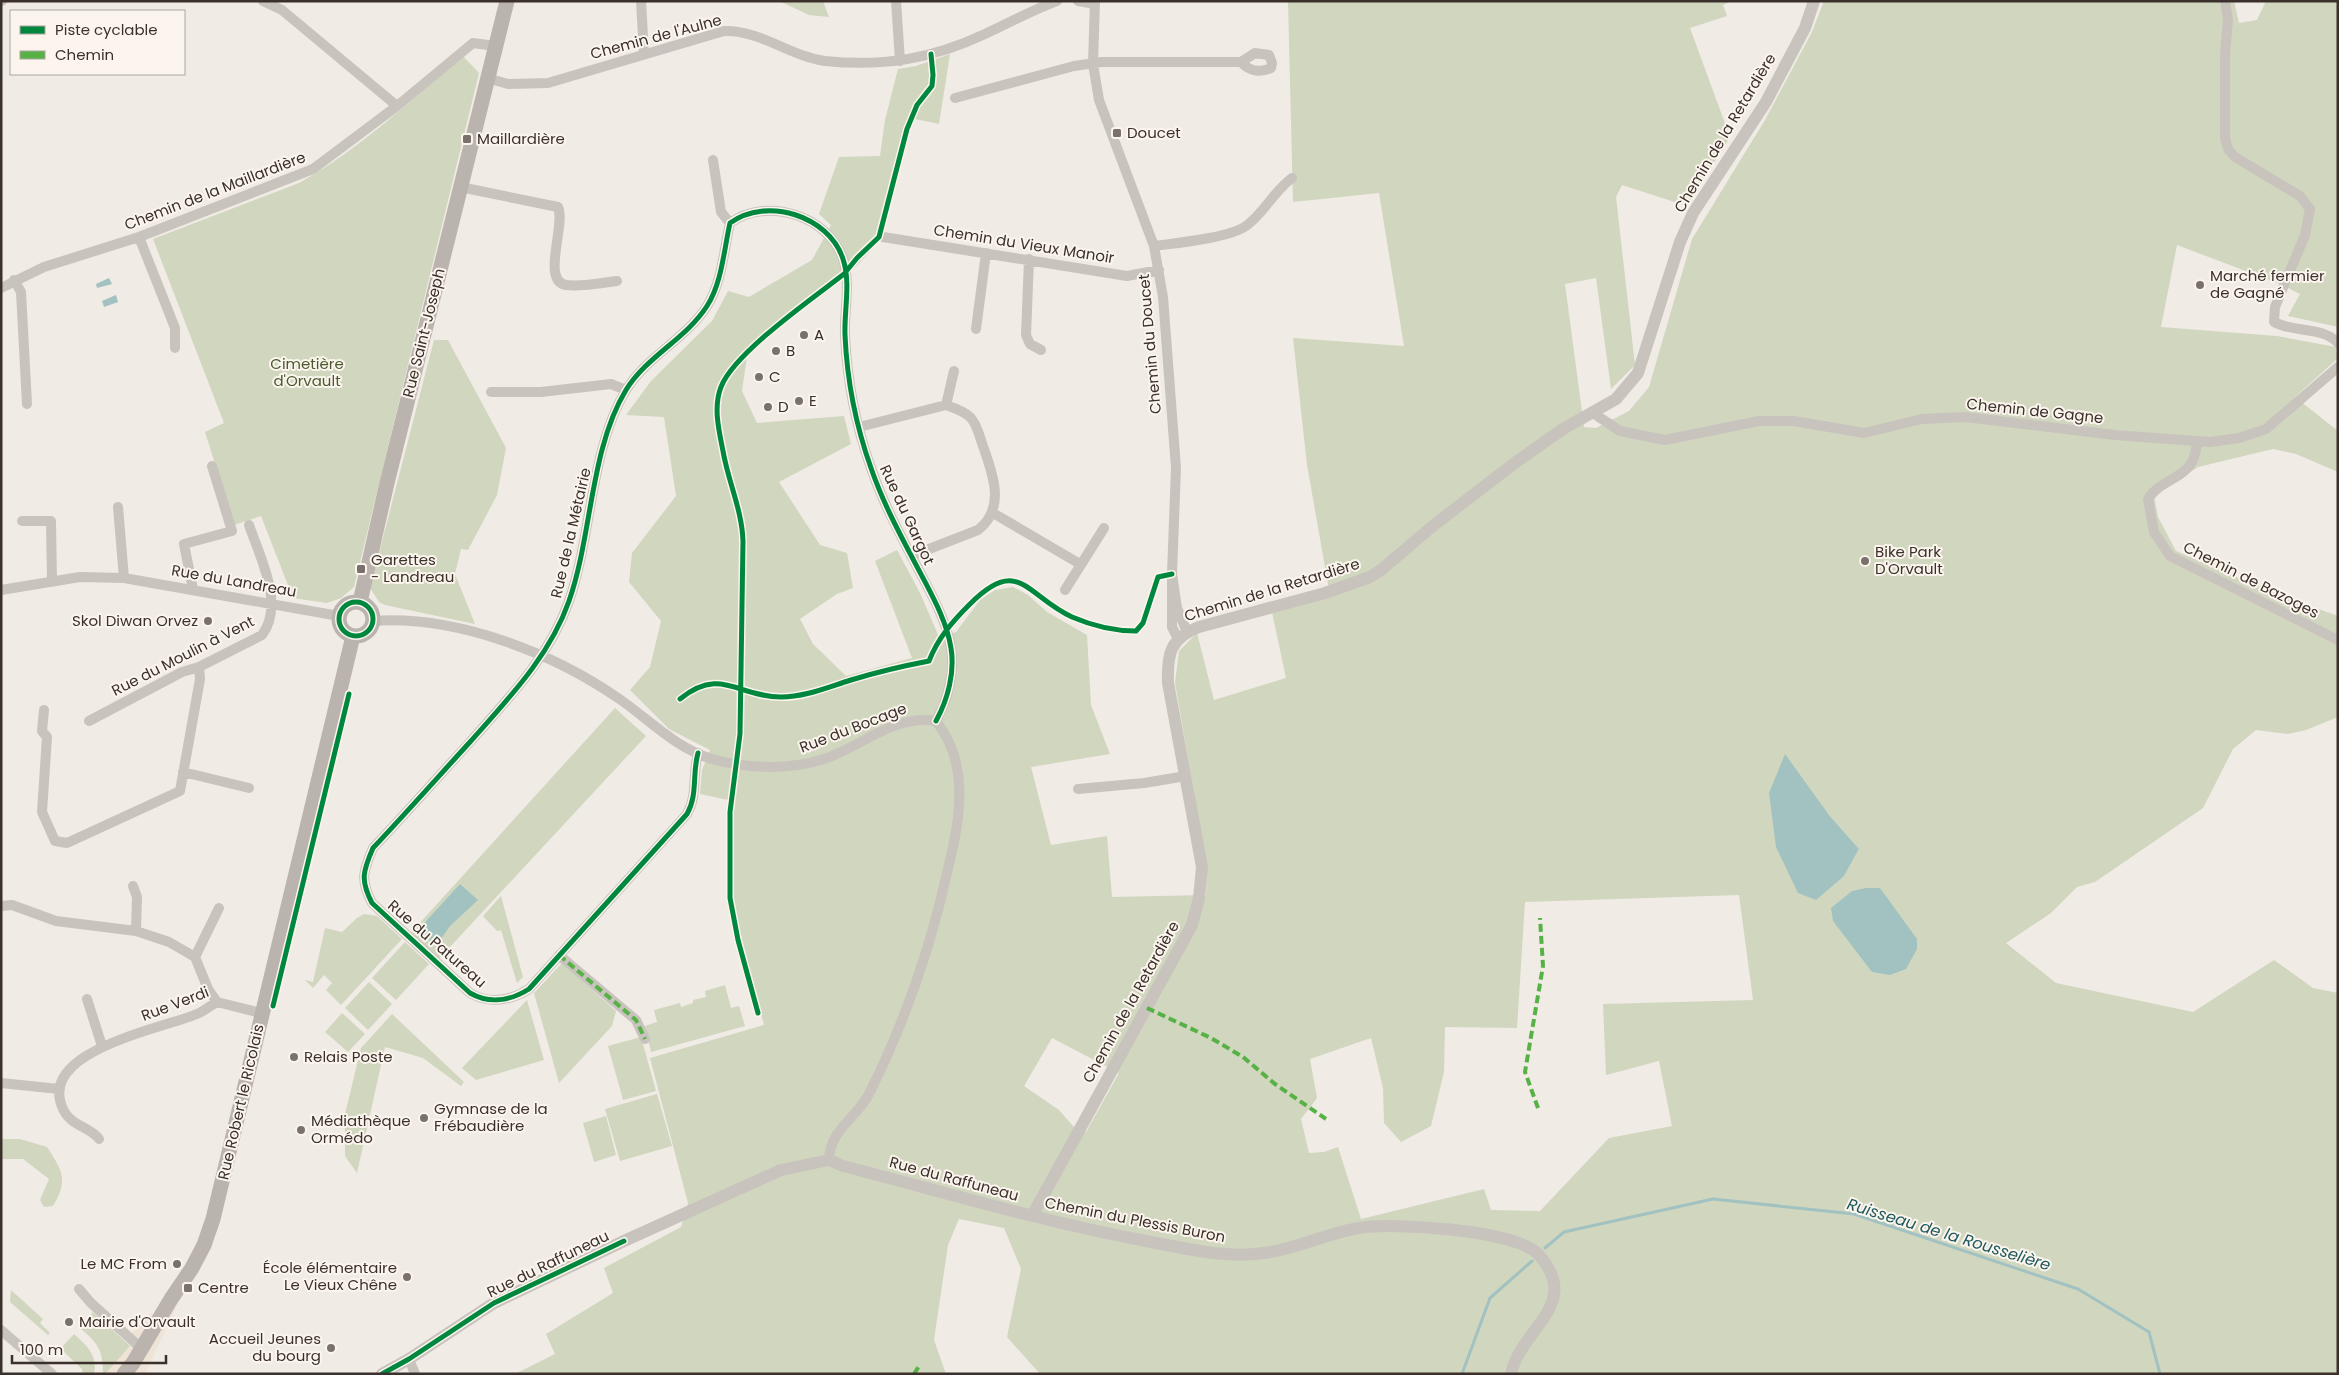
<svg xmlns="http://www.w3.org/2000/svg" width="2339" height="1375" font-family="Poppins,sans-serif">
  <rect width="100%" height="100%" fill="#f0ebe5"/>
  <path fill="#d1d6bf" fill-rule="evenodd" d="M779 1H823L829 17 809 15Z
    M1288 1H1732L1723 5 1727 16 1690 28 1730 137 1687 206 1622 185 1616 197 1635 365 1611 389 1596 278 1565 284 1584 427 1596 428 1629 411 1649 387 1692 239 1765 120 1812 32 1824 1H2234L2239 23 2257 20 2266 1H2338V327L2288 316 2300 294 2280 284 2177 245 2161 327 2277 336 2336 347 2337 359 2295 397 2338 431V472L2296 454 2273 449 2198 467 2154 496 2158 517 2176 551 2274 593 2338 616V717L2306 730 2288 734 2256 730 2233 749 2203 808 2095 882 2077 887 2051 913 2006 943 2056 983 2193 1012 2274 960 2313 988 2338 993V1374H1040L1007 1337 1021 1269 1004 1228 959 1219 948 1245 934 1340 946 1374H515L555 1354 546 1334 613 1293 604 1268 681 1227 688 1203 650 1058 764 1025 733 905 731 867 733 801 700 794 702 770 710 750 669 729 630 690 650 667 661 621 629 582 632 553 676 496 664 417 626 415 651 381 712 321 728 291 749 297 812 260 831 225 819 214 839 157 880 156 885 120 898 69 916 66 950 54 939 124 915 119 908 135 878 243 851 272 830 282 745 350 744 357 747 356 742 391 757 423 844 416 851 444 779 482 820 545 847 553 853 588 837 594 800 619 813 644 846 676 912 658 875 561 897 550 920 593 939 637 956 632 980 600 995 590 1013 587 1028 595 1047 612 1087 635 1091 705 1110 754 1031 767 1051 845 1107 836 1112 897 1206 895 1207 868 1175 683 1179 651 1197 633 1214 700 1286 678 1272 612 1330 595 1307 465 1293 338 1404 346 1379 193 1293 202ZM1829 815 1859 849 1844 876ZM1739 895 1753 1000 1603 1004 1606 1075 1659 1061 1672 1126 1609 1138 1540 1211 1491 1210 1484 1189 1361 1219 1338 1147 1324 1152 1309 1153 1301 1119 1317 1098 1310 1059 1371 1038 1383 1088 1384 1123 1401 1142 1431 1126 1444 1072 1445 1027 1517 1028 1525 902ZM1052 1038 1119 1073 1086 1132 1073 1126 1059 1110 1024 1086Z
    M463 56 479 73 354 587 341 598 327 603 293 598 261 516 234 525 205 432 224 423 153 239 299 183C360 149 410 101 463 56Z
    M434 340H448L506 448 497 495 468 550 461 549 455 574 475 624 385 605 379 602 370 588Z
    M615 708 646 736 436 962 408 936Z
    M501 896 523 977 517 983 501 930 497 931 483 916Z
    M364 914 377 916 402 939 341 1005 326 990 332 983 324 975 313 988 305 980 313 982 325 928 342 932 357 918Z
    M405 942 429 964 396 1000 372 978Z
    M562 963 616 1011 612 1026 559 1083 534 993Z
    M369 982 392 1004 368 1030 345 1008Z
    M725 985 731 1008 739 1006 745 1026 651 1052 645 1026 657 1022 654 1010 680 1003 681 1007 693 1003V1000L706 997 705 991Z
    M527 1000 544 1060 476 1080 462 1068Z
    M342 1013 365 1034 348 1052 325 1032Z
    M392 1014 464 1082 461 1086 423 1058 385 1047 357 1173 345 1156V1114L361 1048Z
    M641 1037 656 1091 623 1100 608 1046Z
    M657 1094 672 1146 620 1161 605 1109Z
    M606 1116 616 1155 594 1162 583 1123Z
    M1 1139H20L47 1147C62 1170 69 1180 53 1206L44 1207 40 1200 49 1179 23 1159H1Z
    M375 1279 377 1286 364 1292 358 1281Z
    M11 1290 43 1319 40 1323 50 1333 48 1335 10 1302Z
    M93 1312 130 1346 106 1374H103C103 1350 98 1343 80 1328Z
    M74 1334C87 1346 98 1355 94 1374H83L82 1369 63 1351 61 1348Z"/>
  <path fill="#eee3d5" d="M168 1290 179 1301 145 1374H105L133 1343 128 1338 150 1313 153 1314Z"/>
  <path fill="#a1c2c1" d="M109 278 112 284 97 288 96 284Z
    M116 295 118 302 104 307 102 301Z
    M1785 754 1829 815 1859 849 1844 876 1816 900 1798 893 1776 847 1769 793Z
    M460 884 478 900 450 926 436 946 418 930Z
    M1866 888H1880L1917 939V949L1906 969 1890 975 1872 972 1833 921 1831 908 1852 891Z"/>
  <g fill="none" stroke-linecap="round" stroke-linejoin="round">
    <path stroke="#a1c2c1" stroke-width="3" d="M1545 1248 1564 1232 1713 1199 1854 1214 2078 1289 2149 1332 2160 1374
      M1462 1374 1490 1298 1532 1261"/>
    <path stroke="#c9c3be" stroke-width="10" d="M1 1H2
      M263 1 282 10 397 106
      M641 1 644 54
      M896 1 900 61
      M1078 1 1095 4
      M1095 1 1093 64 1099 100 1154 246 1163 297 1176 468 1172 574
      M2225 1 2228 20 2225 54V138L2228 149 2235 157 2300 196 2310 209 2305 235 2275 307 2274 322C2294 333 2322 326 2338 343
      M487 78 508 84 548 83 724 31C761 30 789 56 825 61 883 67 932 59 985 34 1009 23 1032 10 1057 1
      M955 98 1074 66 1102 62H1241L1255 53 1269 55 1272 63 1271 68C1260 73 1249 71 1241 62
      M713 160 721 212 730 223
      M460 187 558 207C566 225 541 281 566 285 582 287 601 283 617 281
      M139 237 175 328V348
      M883 237 1127 276 1159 270
      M1154 246C1176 243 1229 238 1246 226 1264 213 1274 191 1292 178
      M1029 259 1026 335 1030 344 1041 350
      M14 280 21 292 27 404
      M1 288 44 267 139 237 313 169 397 106 473 43 495 46
      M976 329 986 253
      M491 392H541L611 384 626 390
      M946 405 954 371
      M1593 413 1620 431 1665 440 1759 421H1794L1864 433 1922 419 1965 417 2115 435 2210 442 2239 438 2266 429 2338 367
      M859 427 946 405C954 408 964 411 970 417 978 425 980 439 984 449 994 477 1005 509 978 530L911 556
      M2197 443C2196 449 2195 457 2192 462 2182 479 2158 482 2148 499L2154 532 2170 556 2338 640
      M118 507 124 578
      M993 513 1080 564
      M22 521H51L52 581
      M193 589 184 544 232 531 212 466
      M1 590 80 577 124 578 339 616
      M1065 590 1104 528
      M373 621C455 615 551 652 618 698 649 719 675 748 712 759 747 769 790 770 824 759 862 746 895 714 936 721 950 739 958 761 959 784 961 814 954 844 947 873 930 950 904 1024 869 1094 856 1119 830 1129 829 1160
      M1178 639 1172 627V574L1177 608 1187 632
      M44 710 42 731 47 737 42 812 55 841 67 843 180 791 200 679 199 667
      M89 721 182 672 199 667 262 635C285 605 260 557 249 525
      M698 753C692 774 698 795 687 814L529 989C510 1001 489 1004 470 993L372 903C360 880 363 871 373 848 406 813 438 777 470 742 508 699 550 656 569 601 592 536 590 449 626 390 647 356 686 339 707 306 722 283 724 249 730 223 767 196 829 216 843 259 851 283 844 310 845 335 847 380 856 426 871 468 884 506 904 542 923 578 934 599 947 623 951 648 955 672 948 699 936 721
      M183 772 249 788
      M1078 789 1144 783 1186 776
      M133 886 137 897 136 931
      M1 906 12 905 56 921 136 931 169 942 195 957 208 989 217 1002
      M559 955 636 1020 645 1039
      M195 957 219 908
      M87 999 102 1046
      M1 1083 59 1089
      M99 1139C90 1127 72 1126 64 1111 33 1051 162 1029 197 1014 204 1011 210 1006 217 1002L261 1013
      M79 1289 91 1303 142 1349
      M1 1330 52 1374
      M409 1359 415 1374"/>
    <path stroke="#c9c3be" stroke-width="12" d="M1032 1216 1192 925 1199 898 1202 867 1168 683C1167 654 1170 638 1199 627L1325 593 1370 577 1381 570 1434 525 1516 462 1563 429 1616 399 1638 373 1680 242 1693 213 1766 102 1805 28 1814 1
      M382 1374 409 1359 494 1303 624 1241 781 1170 829 1160 843 1166C944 1192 1044 1222 1146 1241 1185 1248 1224 1259 1264 1253 1297 1249 1327 1233 1359 1228 1392 1222 1516 1230 1538 1254 1584 1304 1520 1329 1511 1374"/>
    <path stroke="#bab3ae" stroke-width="15" d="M360 602 387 483 507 1
      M339 619a17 17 0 1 1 34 0a17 17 0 1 1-34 0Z
      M124 1374 133 1363 171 1299 192 1268 204 1245 213 1219 353 636"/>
    <path stroke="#57b246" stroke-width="4" stroke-dasharray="8 4" stroke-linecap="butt" d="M559 955 636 1020 645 1039
      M1147 1008 1211 1038 1243 1057 1275 1084 1326 1119
      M1538 1108 1525 1072 1543 966 1540 918
      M914 1374 919 1366"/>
    <defs>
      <path id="cycleway" d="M339 619a17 17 0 1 1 34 0a17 17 0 1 1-34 0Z
        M680 699C721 666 738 697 781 697 805 697 828 687 851 680 877 672 903 666 929 661 938 638 952 622 969 605 1019 554 1026 596 1072 617 1093 626 1114 631 1136 631L1143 623 1158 577 1172 574
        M698 753C692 774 698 795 687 814L529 989C510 1001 489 1004 470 993L372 903C360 880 363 871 373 848 406 813 438 777 470 742 508 699 550 656 569 601 592 536 590 449 626 390 647 356 686 339 707 306 722 283 724 249 730 223 767 196 829 216 843 259 851 283 844 310 845 335 847 380 856 426 871 468 884 506 904 542 923 578 934 599 947 623 951 648 955 672 948 699 936 721
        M273 1006 349 694
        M758 1013 738 940 730 898V812L740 734 743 541C742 510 728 481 723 451 719 431 713 407 721 387 734 353 813 298 844 274L857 258 879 237 907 129 917 105 932 86 933 75 931 54
        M382 1374 409 1359 494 1303 624 1241"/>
    </defs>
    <use href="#cycleway" stroke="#fbf5ee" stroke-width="8"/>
    <use href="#cycleway" stroke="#00873e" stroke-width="5"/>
  </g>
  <g fill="#7a716c" stroke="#fbf5ee" stroke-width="2">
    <rect x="1112" y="128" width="10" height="10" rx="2.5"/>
    <rect x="462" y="134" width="10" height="10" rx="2.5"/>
    <circle cx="2200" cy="285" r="5"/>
    <circle cx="804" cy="335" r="5"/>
    <circle cx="776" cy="351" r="5"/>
    <circle cx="759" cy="377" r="5"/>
    <circle cx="799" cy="401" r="5"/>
    <circle cx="768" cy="407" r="5"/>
    <circle cx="1865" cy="561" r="5"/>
    <rect x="356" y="564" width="10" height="10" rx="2.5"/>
    <circle cx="208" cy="621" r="5"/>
    <circle cx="294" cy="1057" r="5"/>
    <circle cx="424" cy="1118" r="5"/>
    <circle cx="301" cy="1130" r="5"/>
    <circle cx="177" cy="1264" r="5"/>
    <circle cx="407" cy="1277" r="5"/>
    <rect x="183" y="1283" width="10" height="10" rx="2.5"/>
    <circle cx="69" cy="1322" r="5"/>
    <circle cx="331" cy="1348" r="5"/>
  </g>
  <g text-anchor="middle" stroke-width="4" stroke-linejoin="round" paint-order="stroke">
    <g font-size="15" fill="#3b302b" stroke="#fbf5ee">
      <text transform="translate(656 37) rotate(-15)" y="5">Chemin de l'Aulne</text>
      <text transform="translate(1725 133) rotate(-59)" y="5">Chemin de la Retardière</text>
      <text transform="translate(215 191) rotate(-21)" y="5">Chemin de la Maillardière</text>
      <text transform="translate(1024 244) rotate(9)" y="5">Chemin du Vieux Manoir</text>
      <text transform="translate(424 333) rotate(-76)" y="5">Rue Saint-Joseph</text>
      <text transform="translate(1150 344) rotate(-95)" y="5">Chemin du Doucet</text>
      <text transform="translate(2035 411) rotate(6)" y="5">Chemin de Gagne</text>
      <text transform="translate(907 515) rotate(65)" y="5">Rue du Gargot</text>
      <text transform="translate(571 533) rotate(-77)" y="5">Rue de la Métairie</text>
      <text transform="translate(2251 580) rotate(27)" y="5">Chemin de Bazoges</text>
      <text transform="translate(234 581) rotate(10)" y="5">Rue du Landreau</text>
      <text transform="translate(1272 590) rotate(-17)" y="5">Chemin de la Retardière</text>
      <text transform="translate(183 656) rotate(-27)" y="5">Rue du Moulin à Vent</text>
      <text transform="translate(853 728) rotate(-21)" y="5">Rue du Bocage</text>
      <text transform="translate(437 944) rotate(41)" y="5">Rue du Patureau</text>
      <text transform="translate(1131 1002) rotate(-61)" y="5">Chemin de la Retardière</text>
      <text transform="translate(175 1004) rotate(-21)" y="5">Rue Verdi</text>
      <text transform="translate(241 1102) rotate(-77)" y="5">Rue Robert le Ricolais</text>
      <text transform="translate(954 1179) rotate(15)" y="5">Rue du Raffuneau</text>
      <text transform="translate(1135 1220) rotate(11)" y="5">Chemin du Plessis Buron</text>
      <text transform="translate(548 1264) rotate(-26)" y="5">Rue du Raffuneau</text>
    </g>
    <g font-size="15" fill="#3b302b" stroke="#fbf5ee" text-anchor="start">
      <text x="1127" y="138">Doucet</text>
      <text x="477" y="144">Maillardière</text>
      <text x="2210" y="281">Marché fermier<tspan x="2210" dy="17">de Gagné</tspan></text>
      <text x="814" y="340">A</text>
      <text x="786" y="356">B</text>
      <text x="769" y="382">C</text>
      <text x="809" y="406">E</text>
      <text x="778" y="412">D</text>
      <text x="1875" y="557">Bike Park<tspan x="1875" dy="17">D'Orvault</tspan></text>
      <text x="371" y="565">Garettes<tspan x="371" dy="17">- Landreau</tspan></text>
      <text x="198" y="626" text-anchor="end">Skol Diwan Orvez</text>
      <text x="304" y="1062">Relais Poste</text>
      <text x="434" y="1114">Gymnase de la<tspan x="434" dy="17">Frébaudière</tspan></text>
      <text x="311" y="1126">Médiathèque<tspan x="311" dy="17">Ormédo</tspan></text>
      <text x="167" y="1269" text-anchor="end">Le MC From</text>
      <text x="397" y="1273" text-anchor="end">École élémentaire<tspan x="397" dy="17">Le Vieux Chêne</tspan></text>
      <text x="198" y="1293">Centre</text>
      <text x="79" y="1327">Mairie d'Orvault</text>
      <text x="321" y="1344" text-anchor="end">Accueil Jeunes<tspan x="321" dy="17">du bourg</tspan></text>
    </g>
    <g font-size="15" fill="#4a5a2e" stroke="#fbf5ee">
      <text x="307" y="369">Cimetière<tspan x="307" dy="17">d'Orvault</tspan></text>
    </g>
    <g font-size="16" font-style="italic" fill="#1f5a5e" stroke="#fbf5ee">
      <text transform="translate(1949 1234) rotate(17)" y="6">Ruisseau de la Rousselière</text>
    </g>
  </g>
  <rect width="2339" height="1375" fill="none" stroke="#3b302b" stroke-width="5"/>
  <rect x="10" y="10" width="175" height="65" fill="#fbf5ee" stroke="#aea6a0"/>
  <rect x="20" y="26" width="25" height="8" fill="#00873e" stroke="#aea6a0"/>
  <text x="55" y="35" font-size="15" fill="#3b302b">Piste cyclable</text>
  <rect x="20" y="51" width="25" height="8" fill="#57b246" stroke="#aea6a0"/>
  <text x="55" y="60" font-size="15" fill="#3b302b">Chemin</text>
  <path d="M12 1355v8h154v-8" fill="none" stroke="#3b302b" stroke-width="2.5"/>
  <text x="20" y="1355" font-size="15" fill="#3b302b" stroke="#fbf5ee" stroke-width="4" paint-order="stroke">100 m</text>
</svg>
